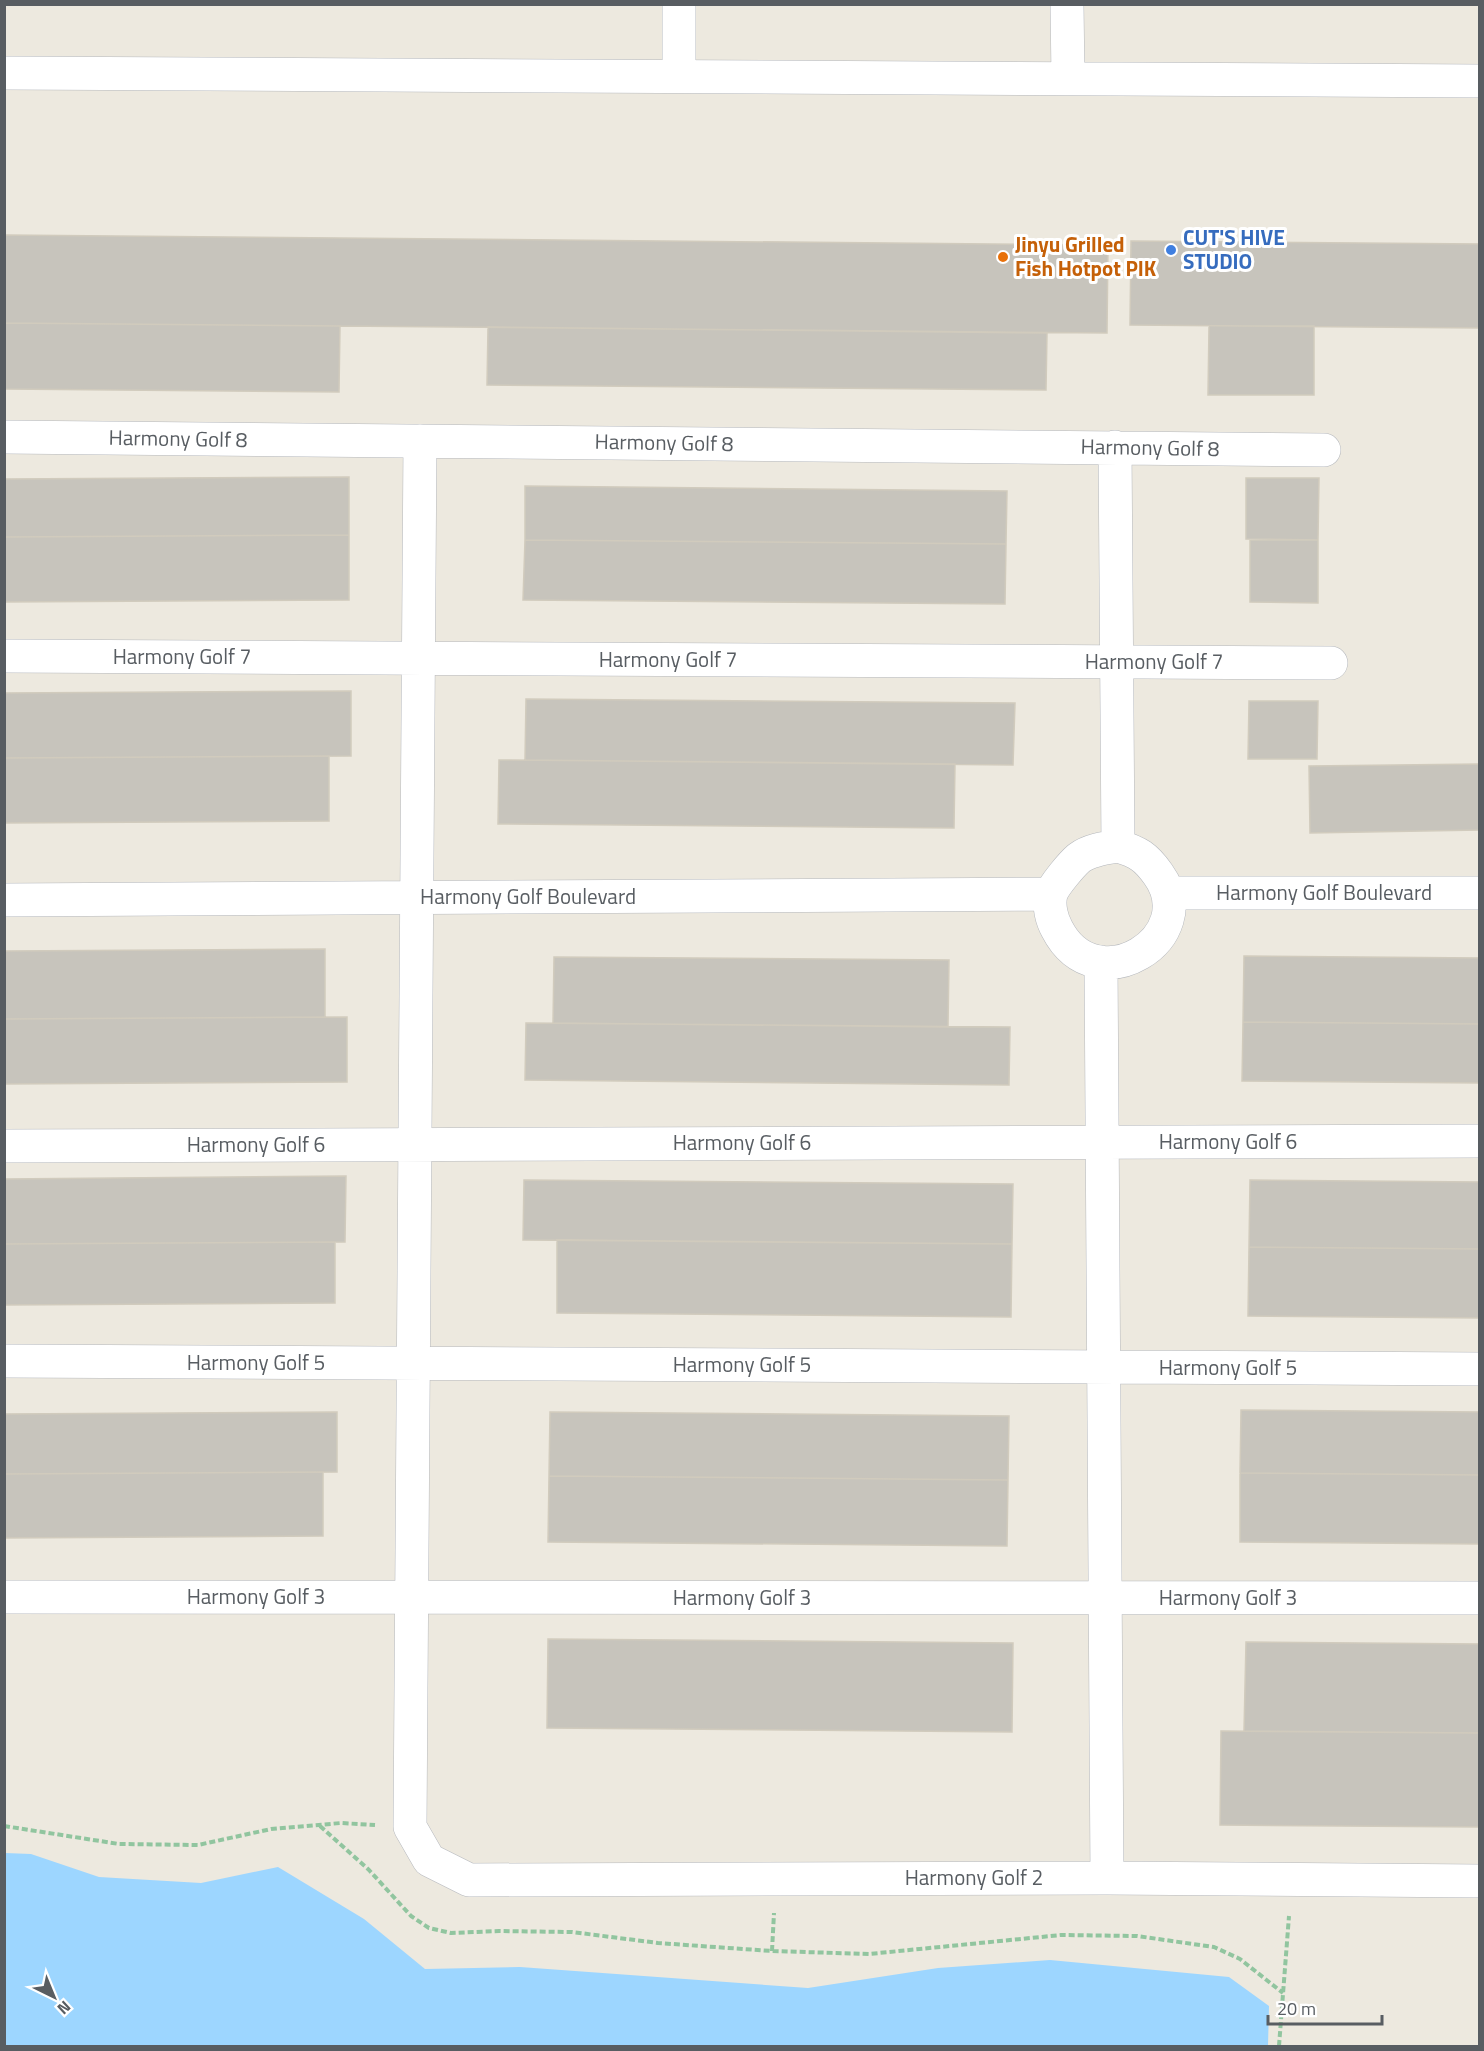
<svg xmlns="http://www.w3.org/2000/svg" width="1484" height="2051" font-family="'Titillium Web',sans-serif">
  <rect width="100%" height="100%" fill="#ede9df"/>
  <path fill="#9dd6ff" d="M5 1853 31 1854 99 1877 201 1883 278 1867 364 1919 425 1969 520 1967 808 1988 938 1968 1050 1960 1229 1977 1269 2006 1268 2046H5Z"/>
  <path fill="#c7c4bc" stroke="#d1cbbd" stroke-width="1.5" d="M4 235 1108 245 1107 333 4 323Z
    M1131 241 1480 244V328L1130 325Z
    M4 323 340 326 339 392 4 389Z
    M1209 326H1314V395H1208Z
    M488 327 1047 333 1046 390 487 385Z
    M349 477V535L4 537V479Z
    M1246 478H1319L1318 540 1246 539Z
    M525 486 1007 491 1006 544 525 540Z
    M349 535V600L4 602V537Z
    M525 540 1006 544 1005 604 523 600Z
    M1250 540H1318V603L1250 602Z
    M351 691V756L4 758V693Z
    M526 699 1015 703 1013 765 525 760Z
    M1249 701H1318L1317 759H1248Z
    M329 756V821L4 823V758Z
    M499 760 955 764 954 828 498 824Z
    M1480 764V830L1310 833 1309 766Z
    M325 949V1017L4 1019V951Z
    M1244 956 1480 958V1024L1243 1022Z
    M554 957 949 960 948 1027 553 1023Z
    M347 1017V1082L4 1084V1019Z
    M1243 1022 1480 1024V1083L1242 1081Z
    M526 1023 1010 1027 1009 1085 525 1080Z
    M346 1176 345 1242 4 1244V1179Z
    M524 1180 1013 1184 1012 1244 523 1240Z
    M1250 1180 1480 1182V1249L1249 1247Z
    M557 1240 1012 1244 1011 1317 557 1313Z
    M335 1242V1303L4 1305V1244Z
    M1249 1247 1480 1249V1318L1248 1316Z
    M1241 1410 1480 1412V1475L1240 1473Z
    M337 1412V1472L4 1474V1414Z
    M550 1412 1009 1416 1008 1480 549 1476Z
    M323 1472V1536L4 1538V1474Z
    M1240 1473 1480 1475V1544L1240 1542Z
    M549 1476 1008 1480 1007 1546 548 1542Z
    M548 1639 1013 1643 1012 1732 547 1728Z
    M1246 1642 1480 1644V1733L1244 1731Z
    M1221 1731 1480 1733V1827L1220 1825Z"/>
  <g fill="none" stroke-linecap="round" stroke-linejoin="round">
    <defs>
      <path id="minor" d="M1067 4 1068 78
        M4 73 1480 81
        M679 76V4
        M4 437 1324 450
        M420 441 410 1827 429 1860 469 1880 1107 1878 1480 1881
        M1115 447 1118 846
        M4 656 1331 663
        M1118 846C1138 852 1146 857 1158 874 1204 937 1096 1005 1057 929 1052 920 1048 906 1051 894 1054 885 1072 864 1079 858 1090 850 1105 848 1118 846Z
        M1169 893H1480
        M4 900 1051 894
        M1101 962 1107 1878
        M4 1146 1480 1141
        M4 1361 1480 1369
        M4 1597 1480 1598"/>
    </defs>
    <use href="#minor" stroke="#b5b8bd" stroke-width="34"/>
    <path stroke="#91c59f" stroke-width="4" stroke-dasharray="6 3" stroke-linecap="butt" d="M4 1826 119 1844 198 1845 271 1829 341 1823 375 1825
      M320 1826 369 1870 411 1916 429 1928 451 1933 499 1931 572 1932 658 1943 772 1951 869 1954 1061 1935 1137 1936 1214 1947 1240 1959 1283 1993
      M772 1951 774 1913
      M1279 2046 1289 1916"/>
    <use href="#minor" stroke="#fff" stroke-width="33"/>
  </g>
  <circle fill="#3f7fe0" stroke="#fff" stroke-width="2" cx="1171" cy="250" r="6"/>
  <circle fill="#e8710a" stroke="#fff" stroke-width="2" cx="1003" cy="257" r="6"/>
  <g text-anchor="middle" stroke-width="6" stroke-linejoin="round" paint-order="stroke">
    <g font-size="21" font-weight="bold" fill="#366cbe" stroke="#fff" text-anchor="start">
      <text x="1183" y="245">CUT'S HIVE<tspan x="1183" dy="24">STUDIO</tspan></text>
    </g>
    <g font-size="21" font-weight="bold" fill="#c56008" stroke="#fff" text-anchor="start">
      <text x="1015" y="252">Jinyu Grilled<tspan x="1015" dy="24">Fish Hotpot PIK</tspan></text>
    </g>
    <g font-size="21" fill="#585d62" stroke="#fff">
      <text transform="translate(178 439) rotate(1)" y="7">Harmony Golf 8</text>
      <text transform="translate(664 443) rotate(1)" y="7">Harmony Golf 8</text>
      <text transform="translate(1150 448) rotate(1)" y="7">Harmony Golf 8</text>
      <text x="182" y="664">Harmony Golf 7</text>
      <text x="668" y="667">Harmony Golf 7</text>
      <text x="1154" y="669">Harmony Golf 7</text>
      <text x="1324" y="900">Harmony Golf Boulevard</text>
      <text x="528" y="904">Harmony Golf Boulevard</text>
      <text x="1228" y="1149">Harmony Golf 6</text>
      <text x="742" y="1150">Harmony Golf 6</text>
      <text x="256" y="1152">Harmony Golf 6</text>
      <text x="256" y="1370">Harmony Golf 5</text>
      <text x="742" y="1372">Harmony Golf 5</text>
      <text x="1228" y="1375">Harmony Golf 5</text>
      <text x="256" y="1604">Harmony Golf 3</text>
      <text x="742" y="1605">Harmony Golf 3</text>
      <text x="1228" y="1605">Harmony Golf 3</text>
      <text x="974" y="1885">Harmony Golf 2</text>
    </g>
  </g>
  <rect width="1484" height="2051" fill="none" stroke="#585d62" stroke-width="12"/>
  <g transform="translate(54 1997) rotate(137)" stroke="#ffffff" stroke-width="4.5" paint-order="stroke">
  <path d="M0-4.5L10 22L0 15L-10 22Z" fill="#585d62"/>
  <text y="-9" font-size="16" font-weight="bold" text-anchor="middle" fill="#585d62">N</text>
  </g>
  <path d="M1268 2015v9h114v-9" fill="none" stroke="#585d62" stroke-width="3"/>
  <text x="1277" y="2015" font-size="18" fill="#585d62" stroke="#ffffff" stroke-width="4.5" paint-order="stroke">20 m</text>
</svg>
